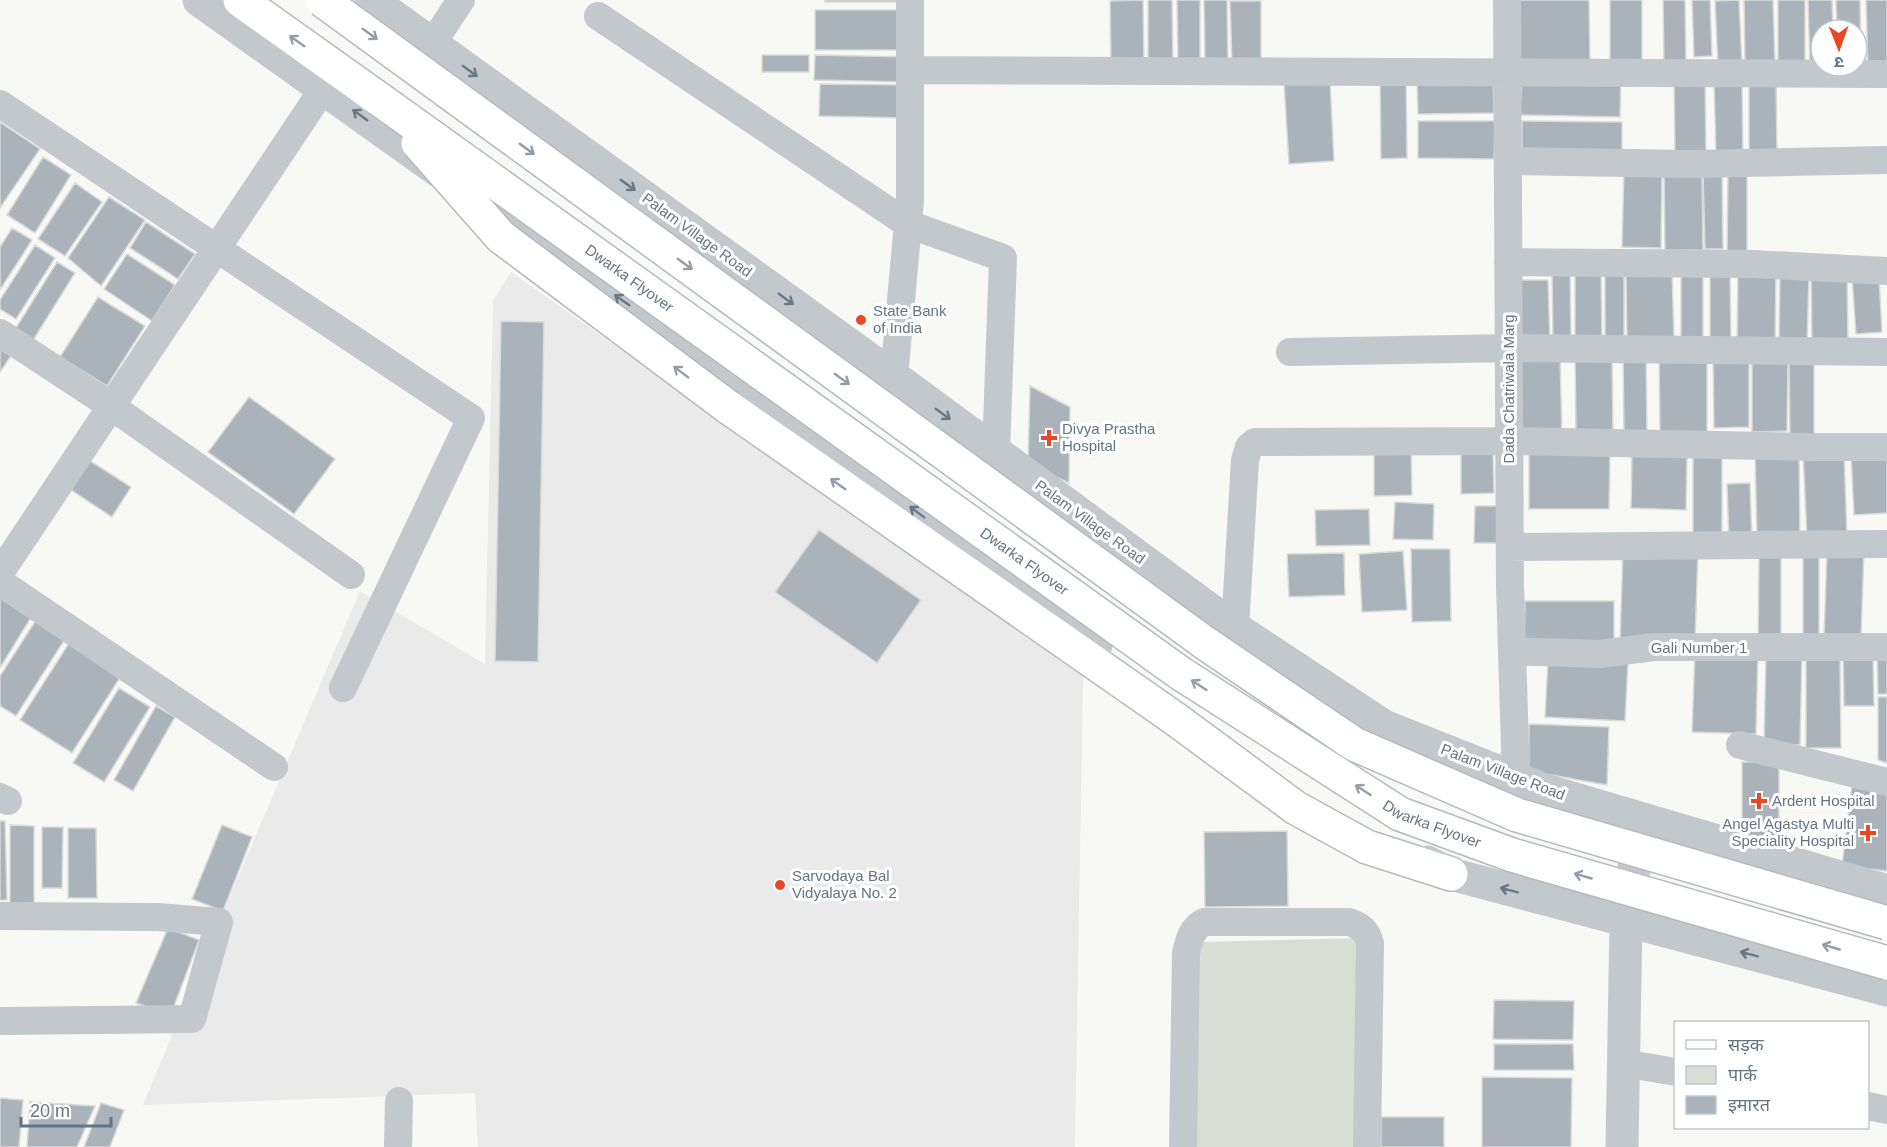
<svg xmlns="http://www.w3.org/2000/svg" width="1887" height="1147" font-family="Arial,'Noto Sans Devanagari',sans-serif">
  <rect width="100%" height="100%" fill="#f8f8f5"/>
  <path fill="#e9eae9" d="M511 272 1083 676 1075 1147H478L475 1093 143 1105 219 922 360 591 485 664 493 301Z"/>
  <path fill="#d8ded4" d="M1361 938 1359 1147H1195L1198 942Z"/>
  <path fill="#aab3b9" stroke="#dadad8" stroke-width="1.5" d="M825 0H907V2H825Z
    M1143 0 1144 66H1111L1110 1Z
    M1148 0H1172L1173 66H1148Z
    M1177 0H1200V66H1178Z
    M1204 0H1227L1228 62H1205Z
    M1516 0H1589L1590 66 1517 67Z
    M1610 0H1642V63H1610Z
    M1663 0H1685L1686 67H1664Z
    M1692 0H1710L1712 56 1694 57Z
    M1739 0 1742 65 1718 66 1715 1Z
    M1744 0H1773L1775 62H1745Z
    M1778 0H1805V66H1778Z
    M1808 0H1832L1833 30H1821V66H1810Z
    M1836 0H1860L1861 68 1857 66V30H1837Z
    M1866 0H1887V70H1868Z
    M1230 1H1261V64H1232Z
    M815 10H908V50H815Z
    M762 55H809V72H762Z
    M815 55 909 57V82L814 80Z
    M1674 75H1705L1706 158 1675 159Z
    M1380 77H1406L1407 158 1381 159Z
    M1522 77 1621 78 1620 117 1520 115Z
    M1742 79 1743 157H1716L1714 80Z
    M1749 79H1776L1777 153H1749Z
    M1330 80 1334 161 1289 164 1284 83Z
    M1493 81 1494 113 1418 114 1417 82Z
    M820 84 908 85V118L819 116Z
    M1418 121H1495L1494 159 1418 158Z
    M1522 121 1622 122V156L1522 155Z
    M0 122 40 149 0 208Z
    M43 157 71 175 35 233 7 215Z
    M1624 167H1662L1661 248 1622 247Z
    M1722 169 1723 249H1705L1703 170Z
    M1728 169H1747V256L1727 255Z
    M1664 170H1702L1703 250H1665Z
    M75 183 102 202 65 256 38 239Z
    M109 197 145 220 101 286 68 258Z
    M146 222 195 254 178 279 130 248Z
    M12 228 32 240 0 290V247Z
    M35 245 55 258 16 319 0 309V300Z
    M127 254 175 285 152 321 104 289Z
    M57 262 75 273 32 342 14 331Z
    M1575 267H1601L1602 342H1575Z
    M1672 269 1674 340H1627L1626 270Z
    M1738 270H1776L1775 344H1737Z
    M1570 271 1571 339 1553 340 1552 272Z
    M1624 272V339H1605V273Z
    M1811 272H1847L1848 346H1812Z
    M1730 273 1731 343H1710V274Z
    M1681 274H1703V345H1681Z
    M1780 274 1809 275 1807 344 1779 343Z
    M1879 276 1882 332 1856 334 1852 277Z
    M1519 280H1548L1550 342H1521Z
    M98 297 145 326 107 386 60 357Z
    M501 321 544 322 538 662 495 661Z
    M0 349 11 356 0 372Z
    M1659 352 1707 354V433H1660Z
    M1646 353 1647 434H1624L1623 354Z
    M1752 354H1788L1787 431 1752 432Z
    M1789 354H1814V436H1790Z
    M1713 356H1749V427L1714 428Z
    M1514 357H1560L1562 435 1516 436Z
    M1575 357H1612L1613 431H1576Z
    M1030 386 1070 407 1069 483 1028 464Z
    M249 397 335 459 294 514 208 452Z
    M1411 444 1412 495 1374 496V445Z
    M1693 451H1722V543H1693Z
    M1844 451 1847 536 1807 538 1803 453Z
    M1755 452H1799L1800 539 1757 540Z
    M1887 453V513L1854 515 1851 454Z
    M1461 454H1493L1494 493 1461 494Z
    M1529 454 1610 455 1609 509H1529Z
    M1632 454 1687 455 1686 510 1631 508Z
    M84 457 131 487 112 517 65 486Z
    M1750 483 1752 544 1729 545 1727 484Z
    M1395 502 1434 504 1433 540 1393 539Z
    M1475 506H1500V543H1474Z
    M1369 509 1370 545 1316 546 1315 510Z
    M819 530 921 600 877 663 775 592Z
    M1411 549H1450L1451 621 1412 622Z
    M1623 549 1698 551 1695 642 1620 640Z
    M1827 549 1864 550 1861 638 1824 637Z
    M1403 551 1407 610 1362 612 1359 554Z
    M1344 553 1345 595 1289 597 1287 554Z
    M1803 554H1819V643H1803Z
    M1759 555H1781V645L1758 644Z
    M0 597 32 616 0 668Z
    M1525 601H1614V645H1524Z
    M36 620 65 639 16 716 0 706V676Z
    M69 643 121 676 72 753 20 720Z
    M1695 650 1758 652 1756 734 1692 732Z
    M1766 653 1802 654 1800 745 1764 744Z
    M1843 653H1873L1874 706H1844Z
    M1877 653H1887V694H1878Z
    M1806 654H1840L1841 748H1806Z
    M1548 658 1628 662 1625 721 1545 717Z
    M119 688 150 707 104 782 73 763Z
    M1878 697H1887V763L1878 760Z
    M156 706 175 717 133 791 114 780Z
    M1529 724 1609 727 1607 785 1529 771Z
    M1742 762H1779V844H1742Z
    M1852 785 1887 790V871L1842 866Z
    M0 821H5L7 900H0Z
    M10 825 34 826V903H10Z
    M222 825 252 837 223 911 192 899Z
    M42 827H63L62 888H42Z
    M68 828H96L97 898H68Z
    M1287 831 1288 906 1205 907 1204 832Z
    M168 928 199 940 171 1014 136 1003Z
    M1494 1000 1574 1001 1573 1040 1493 1039Z
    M1494 1044H1573L1574 1070H1494Z
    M1482 1077 1572 1078 1571 1147H1482Z
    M0 1098 23 1100 19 1147H0Z
    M30 1102 95 1106 77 1147H27Z
    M101 1103 124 1110 110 1147H84Z
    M1381 1117H1444V1147H1381Z"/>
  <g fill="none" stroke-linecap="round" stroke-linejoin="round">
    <defs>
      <path id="primary" d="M240 0 379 99
        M728 407 1174 718 1296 808 1367 847 1451 874"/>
    </defs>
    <use href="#primary" stroke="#b4babe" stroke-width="36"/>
    <path stroke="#c3c8cc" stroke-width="28" d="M1507 0 1510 586 1516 779
      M598 16 908 224 1003 258 996 453
      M432 44 461 0
      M910 70 1887 74
      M0 104 471 418 343 688
      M1509 161 1688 164 1887 160
      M1508 262 1752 264 1887 271
      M0 333 111 406 351 575
      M1290 352 1509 348 1887 352
      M894 377 910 201V0
      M1510 547 1887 544
      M0 573 323 89
      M0 582 274 767
      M1235 628 1245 460 1249 447 1255 442 1509 441 1813 447H1887
      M1512 651 1599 654 1654 647H1887
      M1740 745 1887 782
      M0 797 8 801
      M0 916 158 917 219 922 192 1019 0 1021
      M1623 1063 1676 1072
      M1868 1106 1887 1110
      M398 1147 399 1101
      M1183 1147 1186 953C1189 940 1192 928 1204 922H1349C1361 926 1366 930 1370 943L1367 1147"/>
    <path stroke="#c3c8cc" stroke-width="33" d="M199 0 534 239 735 378 1096 645
      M371 0 894 377 1235 628 1384 726 1545 790 1887 891
      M1427 862 1451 874 1887 990
      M1622 1147 1626 921 1641 823"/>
    <use href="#primary" stroke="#fff" stroke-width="33"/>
    <defs>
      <g id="primary-bridge">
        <path d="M322 0 1205 643 1354 744 1517 815 1887 923"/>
        <path id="s1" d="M379 99 1180 673 1400 814 1512 855 1887 963"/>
        <path d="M418 143 501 237 728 407"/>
      </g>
    </defs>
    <use href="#primary-bridge" stroke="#b4babe" stroke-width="36" stroke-linecap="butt"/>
    <use href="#primary-bridge" stroke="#fff" stroke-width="33"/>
  </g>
  <defs><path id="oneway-shaft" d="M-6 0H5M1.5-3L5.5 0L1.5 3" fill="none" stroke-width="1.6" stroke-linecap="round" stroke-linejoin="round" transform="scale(1.5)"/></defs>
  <g stroke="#919ea8">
    <use href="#oneway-shaft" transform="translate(370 34) rotate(36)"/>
    <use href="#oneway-shaft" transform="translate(297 41) rotate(-145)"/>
    <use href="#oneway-shaft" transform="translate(527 149) rotate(36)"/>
    <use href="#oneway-shaft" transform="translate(685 264) rotate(36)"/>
    <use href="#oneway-shaft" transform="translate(681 372) rotate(-143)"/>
    <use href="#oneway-shaft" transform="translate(842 379) rotate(36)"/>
    <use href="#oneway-shaft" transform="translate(838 484) rotate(-145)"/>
    <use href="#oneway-shaft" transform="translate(1199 685) rotate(-147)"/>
    <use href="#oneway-shaft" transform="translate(1363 790) rotate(-147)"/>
    <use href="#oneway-shaft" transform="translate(1583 876) rotate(-164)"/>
    <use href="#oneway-shaft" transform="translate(1831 947) rotate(-164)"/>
  </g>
  <g stroke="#677986">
    <use href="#oneway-shaft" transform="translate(470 71) rotate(36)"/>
    <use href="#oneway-shaft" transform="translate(360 115) rotate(-144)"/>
    <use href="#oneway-shaft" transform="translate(628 185) rotate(36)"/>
    <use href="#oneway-shaft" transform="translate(786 299) rotate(36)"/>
    <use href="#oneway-shaft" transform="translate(622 300) rotate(-145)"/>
    <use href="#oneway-shaft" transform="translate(943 414) rotate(36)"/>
    <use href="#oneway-shaft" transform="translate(917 512) rotate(-143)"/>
    <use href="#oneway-shaft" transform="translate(1509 890) rotate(-165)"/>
    <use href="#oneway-shaft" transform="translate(1749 954) rotate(-165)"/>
  </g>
  <g fill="#ea4824" stroke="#fff" stroke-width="2">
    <circle cx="861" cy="320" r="6"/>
    <path d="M1046 429h6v6h6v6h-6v6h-6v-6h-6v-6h6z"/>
    <path d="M1756 792h6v6h6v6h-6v6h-6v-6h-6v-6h6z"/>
    <path d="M1865 824h6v6h6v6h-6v6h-6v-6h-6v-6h6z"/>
    <circle cx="780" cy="885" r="6"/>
  </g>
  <g text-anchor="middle" stroke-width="6" stroke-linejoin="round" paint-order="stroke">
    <g font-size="15" fill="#627582" stroke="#fff">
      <text transform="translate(697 235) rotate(36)" y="5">Palam Village Road</text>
      <text dy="5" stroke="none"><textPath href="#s1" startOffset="308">Dwarka Flyover</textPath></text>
      <text transform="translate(1509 389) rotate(-90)" y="5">Dada Chatriwala Marg</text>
      <text transform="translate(1090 522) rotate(36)" y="5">Palam Village Road</text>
      <text dy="5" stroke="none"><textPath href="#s1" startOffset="794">Dwarka Flyover</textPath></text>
      <text x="1699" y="653">Gali Number 1</text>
      <text transform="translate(1503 772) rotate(21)" y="5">Palam Village Road</text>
      <text dy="5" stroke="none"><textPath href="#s1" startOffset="1280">Dwarka Flyover</textPath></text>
    </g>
    <g font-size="15" fill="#627582" stroke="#fff" text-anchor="start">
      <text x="873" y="316">State Bank<tspan x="873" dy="17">of India</tspan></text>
      <text x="1062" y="434">Divya Prastha<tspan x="1062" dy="17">Hospital</tspan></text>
      <text x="1772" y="806">Ardent Hospital</text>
      <text x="1854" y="829" text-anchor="end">Angel Agastya Multi<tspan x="1854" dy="17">Speciality Hospital</tspan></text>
      <text x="792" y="881">Sarvodaya Bal<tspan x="792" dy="17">Vidyalaya No. 2</tspan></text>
    </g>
  </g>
  <rect x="1674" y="1021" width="195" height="108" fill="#ffffff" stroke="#c0c8cd" stroke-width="1.5"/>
  <rect x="1686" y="1040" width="30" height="9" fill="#ffffff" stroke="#c0c8cd" stroke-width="1.5"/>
  <text x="1728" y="1051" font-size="18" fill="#627582">सड़क</text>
  <rect x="1686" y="1066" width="30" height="18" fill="#d8ded4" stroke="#c0c8cd" stroke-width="1.5"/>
  <text x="1728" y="1081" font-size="18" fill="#627582">पार्क</text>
  <rect x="1686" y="1096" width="30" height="18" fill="#aab3b9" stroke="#c0c8cd" stroke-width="1.5"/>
  <text x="1728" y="1111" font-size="18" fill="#627582">इमारत</text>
  <g transform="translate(1839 48) rotate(179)"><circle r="28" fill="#ffffff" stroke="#c0c8cd" stroke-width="1.5"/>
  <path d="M0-4.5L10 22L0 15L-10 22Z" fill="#ea4824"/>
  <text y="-9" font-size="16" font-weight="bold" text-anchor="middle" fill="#627582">उ</text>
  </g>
  <path d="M21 1117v9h90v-9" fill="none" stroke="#627582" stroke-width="3"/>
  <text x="30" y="1117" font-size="18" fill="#627582" stroke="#ffffff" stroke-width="4.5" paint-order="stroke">20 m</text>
</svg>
